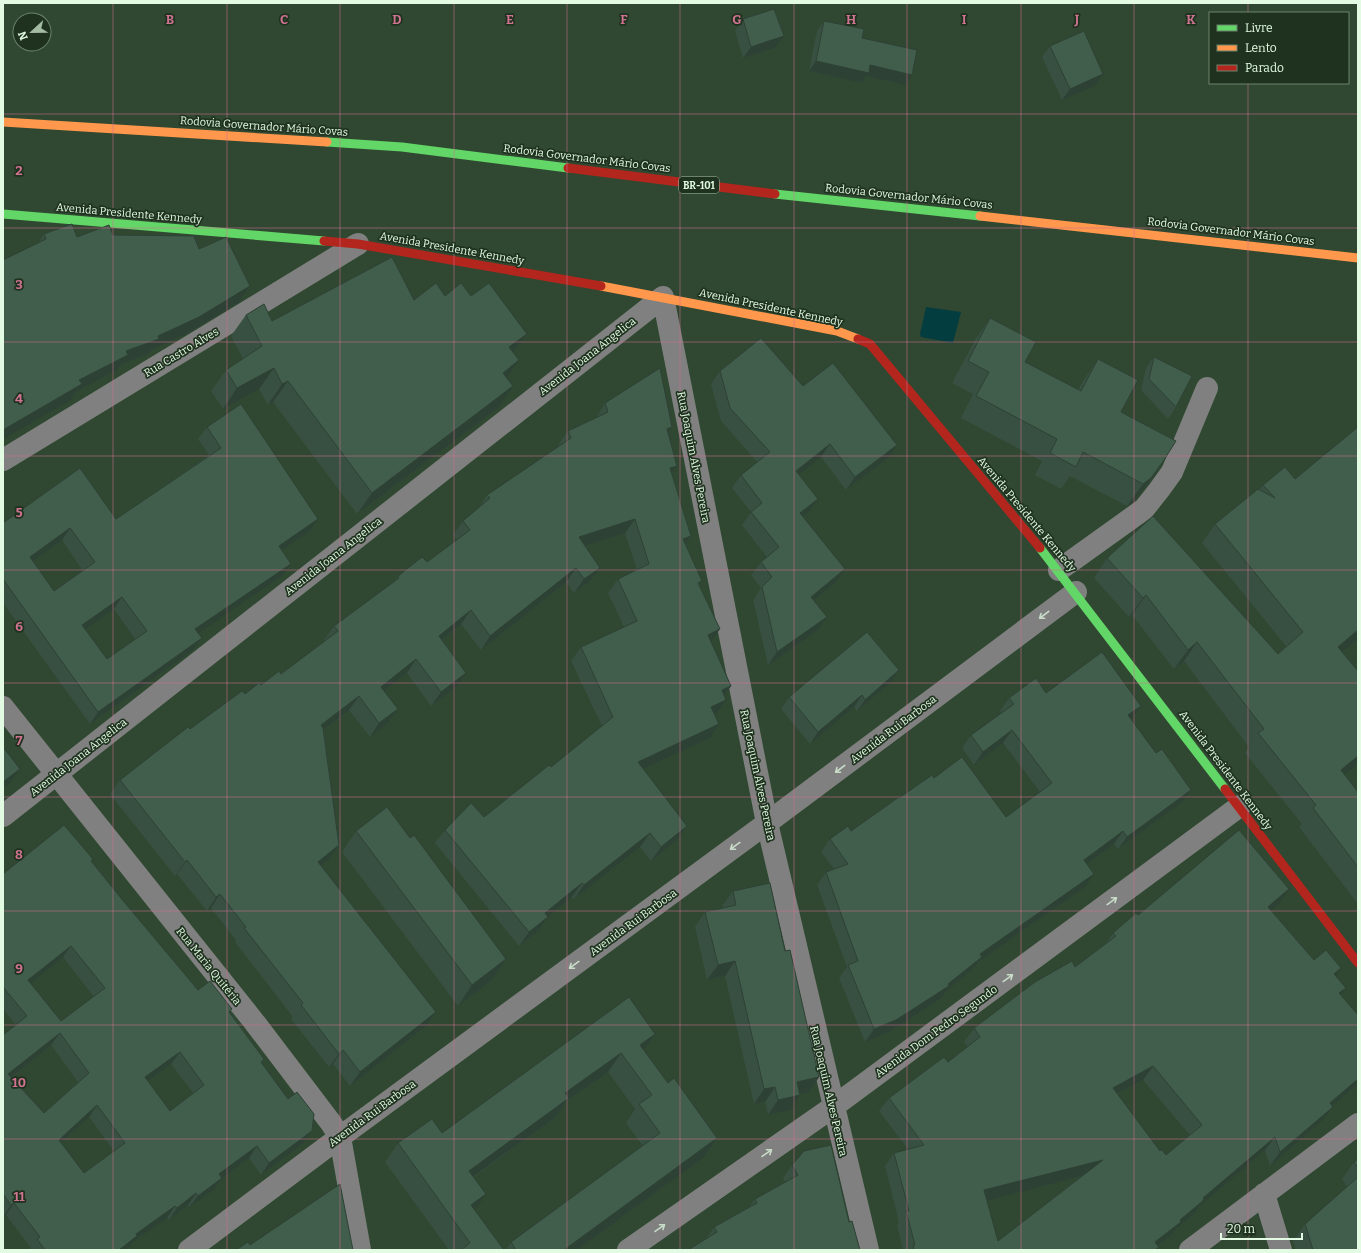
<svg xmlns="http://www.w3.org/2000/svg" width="1361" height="1253" font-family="Bitter,serif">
  <rect width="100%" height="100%" fill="#304831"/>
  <path fill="#043d40" d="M926 307 961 312 953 343 921 337 920 334Z"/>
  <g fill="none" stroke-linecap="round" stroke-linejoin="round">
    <path stroke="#7f807f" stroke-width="22" d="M3 460 358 244
      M1059 570 1144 509 1159 490 1172 472 1207 388
      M3 707 255 1023 331 1123 340 1137 360 1250
      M3 816 663 297 767 823 868 1250
      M1264 1194 1281 1250
      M189 1250 340 1137 767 823 1076 592
      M628 1250 833 1107 1240 806
      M1190 1250 1358 1124"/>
    <path stroke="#63d668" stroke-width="9" d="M327 142 402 147 568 168
      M775 194 980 216
      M3 214 324 241
      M1040 548 1225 789"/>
    <path stroke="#ff974d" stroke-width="9" d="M3 122 327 142
      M980 216 1358 258
      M601 286 837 331 858 339"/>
    <path stroke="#b3261e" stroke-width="9" d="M568 168 775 194
      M324 241 358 244 601 286
      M858 339 870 344 1040 548
      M1225 789 1358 963"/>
  </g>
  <path fill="#385041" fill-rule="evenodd" d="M743 19 775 48 743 58 735 31Z
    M824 21 862 38 905 85 866 76 862 83 809 71 817 31Z
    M1050 46 1095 86 1062 100 1042 57Z
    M44 234 77 237 113 235 199 249 250 286 239 302 188 333 151 350 148 354 121 364 117 370 77 391 71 400 38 243Z
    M445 296H471L527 334 513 353 519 360 507 378 499 407 357 514 273 402 268 405 259 389 223 409 211 391 226 370 243 359 231 336 246 315 272 321Z
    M990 318 1025 362 1078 390 1083 381 1098 359 1121 412 1164 460 1149 482 1135 500 1127 506 1070 476 1061 489 1035 475 1042 461 961 418 973 394 952 383 975 340Z
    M1154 357 1176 407 1168 419 1141 390 1146 368Z
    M720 371 803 386 888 458 846 490 821 457 799 474 818 499 809 512 803 517 836 582 814 600 827 617 818 630 768 665 753 600 761 588 751 575 761 562 767 557 742 525 751 512 732 488 741 475 757 462 721 421 711 384Z
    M605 403 668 433 677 466 672 473 691 536 686 544 700 586 711 642 731 686 724 696 716 714H715L710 738 643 769 687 826 677 840 651 861 640 847 574 899 572 897 548 916 538 931 519 946 435 843 445 830 484 817 551 767 602 726 571 661 581 647 624 627 608 593 618 579 637 570 625 533 585 546 600 568 590 581 574 593 566 582 481 650 461 624 442 640 456 687 431 706 407 673 384 691 398 709 388 723 370 737 349 710 324 730 339 845 329 859 321 866 436 1012 426 1026 350 1086 333 1064 329 1067 291 1019 293 1017 235 942 236 940 211 908 207 911 177 874 175 876 110 794 120 780 190 729 245 694 281 674 325 641 324 640 334 626 394 582 398 576 427 562 457 540 453 535 463 521 478 509 487 495 559 446 558 445 568 431 596 418Z
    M207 427 318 519 309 532 282 550V576L198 633 202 638 193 650 90 724 3 603V523L116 519 209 455 198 439ZM62 540 83 571 54 591 33 561ZM114 609 135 639 107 659 85 629Z
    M1358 427V639L1342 652 1345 775 1358 792V904L1299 827 1302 824 1245 753 1249 747 1184 661 1174 669 1132 615 1129 617 1094 578 1107 558 1278 654 1286 646 1202 543 1215 524 1259 490 1263 485 1295 479Z
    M891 682 857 711 854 707 810 744 781 709 789 697Z
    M1046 693 1132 718 1131 719 1182 802 1118 849 1114 844 1087 864 1085 887 978 962 973 969 946 991 940 999 887 1033 865 1042 839 978 847 967 817 885 826 872 834 869 821 852 830 839 851 831 899 798 934 778 1006 817 1040 792 1003 743 974 765 962 748 971 735 1002 713 1000 711 1009 698Z
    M356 831 410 838 506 959 492 980 458 1006 342 852Z
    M92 861 125 903 198 990 230 1012 264 1059 262 1063 303 1143 261 1175 249 1158 222 1178 214 1190 189 1207 188 1205 169 1220 167 1218 133 1242 129 1248 126 1250H29L31 1248 6 1215 3 1217V1035L16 1025 3 1009V874ZM63 957 94 997 61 1021 31 983ZM51 1045 78 1082 44 1113 11 1078ZM171 1064 193 1093 170 1111 148 1081ZM89 1117 114 1151 84 1173 61 1142Z
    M733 891 785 951 819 1077 809 1092 800 1094 790 1110 768 1115 765 1102 754 1104 725 976 707 980 695 927 705 912 723 908 722 906Z
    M1280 903 1271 910 1314 960 1336 976 1346 988 1341 995 1358 1084 1332 1106 1323 1120 1270 1166 1265 1150 1199 1207 1195 1213 1177 1228 1172 1235 1158 1246 1157 1250H903L897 1225 899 1222 885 1166 894 1153 908 1149 879 1111 889 1098 948 1062 968 1047 964 1042 974 1028 1075 967 1106 943 1113 933 1138 915ZM1143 1080 1190 1135 1166 1155 1160 1151 1117 1094ZM1081 1176 998 1241 987 1200Z
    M655 1034 644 1050 668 1083 717 1138 704 1157 577 1250H506L511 1242 643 1146 626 1123 635 1109 608 1072 566 1101 556 1117 474 1177 475 1210 504 1250H449L385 1162 398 1143 442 1133Z
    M1358 1159V1250H1296L1293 1241 1305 1224 1347 1187 1342 1179 1354 1162Z
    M792 1165 849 1222 706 1239 714 1227 749 1207 755 1199 785 1182 783 1178Z"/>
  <path fill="#2e4135" d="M784 36 775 48 743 58 751 47Z
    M816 61 870 65 912 75 905 85 866 76 862 83 809 71Z
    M1103 74 1095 86 1062 100 1070 89Z
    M250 286 239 302 188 333 151 350 148 354 121 364 117 370 77 391 71 400 3 439V430L79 380 126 351 158 336Z
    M527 334 512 354 509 347Z
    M519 360 505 381 503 373Z
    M274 368 259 389 223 409 237 388Z
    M288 381 273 402 268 405 282 384Z
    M513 386 499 407 357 514 372 493Z
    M672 427 662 441 667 429Z
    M830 444 821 457 787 484 796 471Z
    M897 445 888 458 846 490 855 477Z
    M1164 460 1149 482 1135 500 1127 506 1143 484Z
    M677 466 667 480 670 468Z
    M818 499 809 512 791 526 800 513Z
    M318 519 309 532 270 558 279 546Z
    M635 519 625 533 569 551 579 537Z
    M70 528 62 540 22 569 30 557Z
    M691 536 682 550 683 539Z
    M291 564 282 576 187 641 195 629Z
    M576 568 566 582 481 650 490 636Z
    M600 568 590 581 574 593 584 579Z
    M845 569 836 582 802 610 811 597Z
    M1146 595 1132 615 1129 617 1143 598Z
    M122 597 114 609 74 637 82 625Z
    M471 610 461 624 429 650 439 636Z
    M827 617 818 630 768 665 777 652Z
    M720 629 710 643 708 635Z
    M1358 630V639L1325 666 1338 647Z
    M202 638 193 650 90 724 98 712Z
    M1197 642 1184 661 1174 669 1188 650Z
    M416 659 407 673 371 701 381 687Z
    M899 670 891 682 857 711 865 700Z
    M466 673 456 687 431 706 441 692Z
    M731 686 721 700 722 690Z
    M862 695 854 707 810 744 818 732Z
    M359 696 349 710 312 739 321 725Z
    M726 700 716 714 702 721 711 707Z
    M1141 706 1132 718 1119 727 1128 715Z
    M398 709 388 723 370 737 379 723Z
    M719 724 710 738 628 776 638 762Z
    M1012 730 1003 743 974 765 983 752Z
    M1358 756V764L1327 789 1341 770Z
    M20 769 10 783 3 788V782Z
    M1191 790 1182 802 1118 849 1127 837Z
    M687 826 677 840 651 861 661 847Z
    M1123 831 1114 844 1075 873 1084 860Z
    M650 833 640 847 574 899 584 885Z
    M339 845 329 859 308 876 318 862Z
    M187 860 177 874 175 876 185 862Z
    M1094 874 1085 887 978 962 973 969 946 991 940 999 887 1033 865 1042 874 1029Z
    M582 883 572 897 535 927 545 913Z
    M1289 889 1280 903 1259 921 1268 907Z
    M220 894 211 908 207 911 216 897Z
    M548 917 538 931 519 946 529 932Z
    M71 946 63 957 20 992 28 980Z
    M506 959 492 980 458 1006 472 985Z
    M735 961 725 976 707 980 718 965Z
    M1341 968 1332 982 1334 974Z
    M1346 988 1336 1002 1339 993Z
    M436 1012 426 1026 350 1086 360 1072Z
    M60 1033 51 1045 3 1084 8 1074Z
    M655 1034 642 1053 640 1045Z
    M343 1050 333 1064 329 1067 339 1054Z
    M180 1052 171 1064 137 1089 145 1077Z
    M621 1053 608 1072 566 1101 556 1117 456 1189 469 1171 565 1093Z
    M1153 1066 1143 1080 1103 1101 1113 1088Z
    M819 1077 809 1092 787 1097 797 1082Z
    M1358 1079V1084L1320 1116 1330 1103Z
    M775 1087 765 1102 754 1104 764 1089Z
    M800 1095 790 1110 768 1115 778 1100Z
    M97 1105 89 1117 51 1151 59 1140Z
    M1333 1107 1323 1120 1270 1166 1280 1152Z
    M312 1131 303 1143 261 1175 269 1163Z
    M1275 1137 1265 1150 1199 1207 1195 1213 1177 1228 1172 1235 1152 1250 1155 1242 1180 1220 1203 1198Z
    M717 1138 704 1157 577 1250H564Z
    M257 1146 249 1158 222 1178 214 1190 189 1207 198 1196 219 1174Z
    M1103 1160 1093 1173 974 1204 984 1190Z
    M196 1193 188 1205 169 1220 177 1208Z
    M486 1194 473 1213 471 1205Z
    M14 1203 6 1215 3 1217 11 1205Z
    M175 1206 167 1218 133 1242 129 1248 126 1250H119L136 1234Z"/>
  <path fill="#415d4c" stroke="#2e4135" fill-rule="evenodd" d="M774 9 784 36 751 47 743 19Z
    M824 21 864 29 862 38 917 50 912 75 870 65 869 73 816 61Z
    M1084 31 1103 74 1070 89 1050 46Z
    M72 224 77 237 109 225 113 235 194 236 199 249 226 237 250 286 199 317 158 336 159 339 126 351 128 355 79 380 82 384 3 430V260L46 239 44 234Z
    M392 257 414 300 436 283 445 296 461 283 471 296 489 283 527 334 509 347 519 360 503 373 513 386 372 493 288 381 282 384 274 368 237 388 226 370 262 346 246 315 264 304 272 321Z
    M990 318 1036 342 1025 362 1081 391 1098 359 1138 380 1121 412 1176 441 1164 460 1151 478 1143 484 1083 452 1076 467 1050 453 1057 439 976 396 989 372 968 361Z
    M761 338 803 386 833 363 897 445 855 477 830 444 796 471 818 499 800 513 845 569 811 597 827 617 777 652 762 587 772 577 761 562 779 547 751 512 762 503 741 475 770 452 730 408 720 371Z
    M1154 357 1192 376 1176 407 1149 379Z
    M660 368 672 427 667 429 677 466 670 468 691 536 683 539 702 581 698 583 720 629 708 635 731 686 722 690 726 700 711 707 719 724 638 762 687 826 661 847 650 833 584 885 582 883 545 913 548 917 529 932 445 830 471 803 484 817 549 765 551 767 613 717 581 647 637 621 618 579 649 564 635 519 579 537 600 568 584 579 576 568 490 636 471 610 439 636 466 673 441 692 416 659 381 687 398 709 379 723 359 696 321 725 323 728 339 845 318 862 436 1012 360 1072 343 1050 339 1054 301 1005 303 1003 244 928 246 927 220 894 216 897 187 860 185 862 120 780 188 727 190 729 242 691 245 694 259 683 261 685 279 671 281 674 338 631 334 626 399 578 398 576 422 557 427 562 470 530 463 521 490 498 487 495 571 438 568 431 608 412 605 403Z
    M241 404 318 519 279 546 291 564 195 629 202 638 98 712 3 579V523L80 468 116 519 221 448 207 427ZM70 528 95 562 54 591 30 557ZM122 597 147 631 107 659 82 625Z
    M1358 427V630L1338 647 1358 671V756L1341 770 1358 792V867L1313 808 1316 805 1258 733 1264 729 1197 642 1188 650 1146 595 1143 598 1107 558 1153 516 1278 654 1303 632 1215 524 1258 489 1275 498 1263 485 1285 467 1295 479Z
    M867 632 899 670 865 700 862 695 818 732 789 697Z
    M1102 652 1141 706 1128 715 1156 753 1162 749 1191 790 1127 837 1123 831 1084 860 1094 874 980 954 982 957 948 984 949 986 896 1020 874 1029 848 965 858 961 826 872 848 864 830 839 848 826 851 831 899 797V798L932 775 934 778 962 757 1006 817 1052 783 1012 730 983 752 971 735 1014 704 1009 698 1036 678 1046 693Z
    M3 747 20 769 3 782Z
    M387 807 410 838 414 835 506 959 472 985 356 831Z
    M64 825 93 859 91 861 125 903 198 990 210 981 232 1009 229 1012 264 1059 261 1062 288 1099 297 1092 314 1114 312 1131 269 1163 257 1146 219 1174 222 1178 198 1196 196 1193 177 1208 175 1206 136 1234 137 1236 119 1250H45L37 1239 40 1237 14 1203 11 1205 3 1194V1035L27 1016 3 987V874ZM71 946 105 988 61 1021 28 980ZM60 1033 89 1073 44 1113 8 1074ZM180 1052 204 1085 170 1111 145 1077ZM97 1105 125 1143 84 1173 59 1140Z
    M1239 830 1289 889 1268 907 1314 960 1326 950 1341 968 1334 974 1346 988 1339 993 1358 1015V1079L1330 1103 1333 1107 1280 1152 1275 1137 1203 1198 1204 1200 1180 1220 1181 1222 1155 1242 1159 1247 1155 1250H914L913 1245H915L906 1211H909L894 1153 924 1145 889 1098 944 1057 948 1062 980 1037 974 1028 1035 982 1072 961 1075 967 1116 936 1113 933 1136 913 1138 915ZM1153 1066 1202 1125 1166 1155 1161 1149 1160 1151 1113 1088ZM1103 1160 998 1241 984 1190Z
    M770 883 785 951 790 950 819 1077 797 1082 800 1095 778 1100 775 1087 764 1089 735 961 718 965 705 912 736 905 733 891Z
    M629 997 655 1034 640 1045 668 1083 674 1078 717 1138 564 1250H516L511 1242 660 1133 639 1104 652 1095 621 1053 565 1093 569 1098 469 1171 486 1194 471 1205 504 1250H461L470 1243 398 1143 432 1119 442 1133Z
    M831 1145 849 1222 852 1221 860 1250H688L717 1232 714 1227 757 1203 755 1199 798 1175 792 1165 804 1151Z
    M1358 1159V1168L1354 1162Z
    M1358 1177V1250H1313L1305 1224Z
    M340 1184 353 1250H236L248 1242 250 1245Z"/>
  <defs><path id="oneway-shaft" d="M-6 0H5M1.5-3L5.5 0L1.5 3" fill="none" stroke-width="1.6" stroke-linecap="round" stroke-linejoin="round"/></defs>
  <g stroke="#c9dcc9">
    <use href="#oneway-shaft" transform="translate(1044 615) rotate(143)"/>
    <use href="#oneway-shaft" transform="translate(840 769) rotate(143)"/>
    <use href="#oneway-shaft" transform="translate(735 846) rotate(144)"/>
    <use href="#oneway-shaft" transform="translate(1112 901) rotate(-36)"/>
    <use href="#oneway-shaft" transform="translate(574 965) rotate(144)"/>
    <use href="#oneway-shaft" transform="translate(1008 978) rotate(-36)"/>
    <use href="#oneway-shaft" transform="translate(767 1153) rotate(-35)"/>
    <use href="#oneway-shaft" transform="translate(660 1228) rotate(-35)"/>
  </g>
  <path fill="none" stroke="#cf7391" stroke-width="1" stroke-opacity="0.55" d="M113 3V1250M227 3V1250M340 3V1250M454 3V1250M567 3V1250M680 3V1250M794 3V1250M907 3V1250M1021 3V1250M1134 3V1250M1248 3V13M1248 83V1250M3 114H1358M3 228H1358M3 342H1358M3 456H1358M3 570H1358M3 683H1358M3 797H1358M3 911H1358M3 1025H1358M3 1139H1358"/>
  <g text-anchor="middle" stroke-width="3.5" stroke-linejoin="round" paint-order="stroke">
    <rect fill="#1f321f" stroke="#a8bfa8" stroke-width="1" x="679" y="177" width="40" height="16" rx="3"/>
    <g font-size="10" font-weight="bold" fill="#e2fbe2">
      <text x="699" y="189">BR-101</text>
    </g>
    <g font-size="11" fill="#e2fbe2" stroke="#1f321f">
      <text transform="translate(264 126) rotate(4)" y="4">Rodovia Governador Mário Covas</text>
      <text transform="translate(587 158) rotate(7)" y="4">Rodovia Governador Mário Covas</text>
      <text transform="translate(909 196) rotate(6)" y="4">Rodovia Governador Mário Covas</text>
      <text transform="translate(129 213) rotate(5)" y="4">Avenida Presidente Kennedy</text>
      <text transform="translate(1231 231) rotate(7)" y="4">Rodovia Governador Mário Covas</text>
      <text transform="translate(452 248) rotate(10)" y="4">Avenida Presidente Kennedy</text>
      <text transform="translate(771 307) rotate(12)" y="4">Avenida Presidente Kennedy</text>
      <text transform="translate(181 352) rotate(-31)" y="4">Rua Castro Alves</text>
      <text transform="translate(587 356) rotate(-38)" y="4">Avenida Joana Angelica</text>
      <text transform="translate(694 457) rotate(79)" y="4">Rua Joaquim Alves Pereira</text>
      <text transform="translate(1027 514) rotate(50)" y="4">Avenida Presidente Kennedy</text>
      <text transform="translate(333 556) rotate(-38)" y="4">Avenida Joana Angelica</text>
      <text transform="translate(893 729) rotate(-37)" y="4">Avenida Rui Barbosa</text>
      <text transform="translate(78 757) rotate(-38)" y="4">Avenida Joana Angelica</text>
      <text transform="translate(1226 770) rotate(53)" y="4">Avenida Presidente Kennedy</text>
      <text transform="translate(758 775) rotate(78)" y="4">Rua Joaquim Alves Pereira</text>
      <text transform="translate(633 922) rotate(-36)" y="4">Avenida Rui Barbosa</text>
      <text transform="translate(209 966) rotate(51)" y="4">Rua Maria Quitéria</text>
      <text transform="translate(936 1031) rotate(-36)" y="4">Avenida Dom Pedro Segundo</text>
      <text transform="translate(829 1091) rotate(77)" y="4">Rua Joaquim Alves Pereira</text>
      <text transform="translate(372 1113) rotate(-36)" y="4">Avenida Rui Barbosa</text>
    </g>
  </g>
  <g font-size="13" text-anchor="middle" font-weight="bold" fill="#cf7391" stroke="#1f321f" stroke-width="3.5" stroke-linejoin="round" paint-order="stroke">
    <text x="170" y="24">B</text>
    <text x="284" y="24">C</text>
    <text x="397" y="24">D</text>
    <text x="510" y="24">E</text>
    <text x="624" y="24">F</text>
    <text x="737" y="24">G</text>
    <text x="851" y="24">H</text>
    <text x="964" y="24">I</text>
    <text x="1077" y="24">J</text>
    <text x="1191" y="24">K</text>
    <text x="19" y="175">2</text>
    <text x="19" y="289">3</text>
    <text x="19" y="403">4</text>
    <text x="19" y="517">5</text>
    <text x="19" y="631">6</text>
    <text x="19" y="745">7</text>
    <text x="19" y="859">8</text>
    <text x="19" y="973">9</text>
    <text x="19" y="1087">10</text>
    <text x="19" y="1201">11</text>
  </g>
  <rect width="1361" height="1253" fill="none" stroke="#e2fbe2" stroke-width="8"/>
  <rect x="1209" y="12" width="140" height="72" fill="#1f321f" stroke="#6d826d"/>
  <rect x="1217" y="25" width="20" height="6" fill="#63d668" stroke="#6d826d"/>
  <text x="1245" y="32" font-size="12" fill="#e2fbe2">Livre</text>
  <rect x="1217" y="45" width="20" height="6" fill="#ff974d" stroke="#6d826d"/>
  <text x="1245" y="52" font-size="12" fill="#e2fbe2">Lento</text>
  <rect x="1217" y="65" width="20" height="6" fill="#b3261e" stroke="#6d826d"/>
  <text x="1245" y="72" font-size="12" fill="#e2fbe2">Parado</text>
  <g transform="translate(32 32) rotate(248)"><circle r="19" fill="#1f321f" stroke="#6d826d"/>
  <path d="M0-3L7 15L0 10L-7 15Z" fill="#a4bca4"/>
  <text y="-6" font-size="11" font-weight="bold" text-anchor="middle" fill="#e2fbe2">N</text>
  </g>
  <path d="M1221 1233v6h81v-6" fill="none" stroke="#e2fbe2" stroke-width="2"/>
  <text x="1227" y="1233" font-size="12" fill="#e2fbe2" stroke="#1f321f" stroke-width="3" paint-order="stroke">20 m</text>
</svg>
